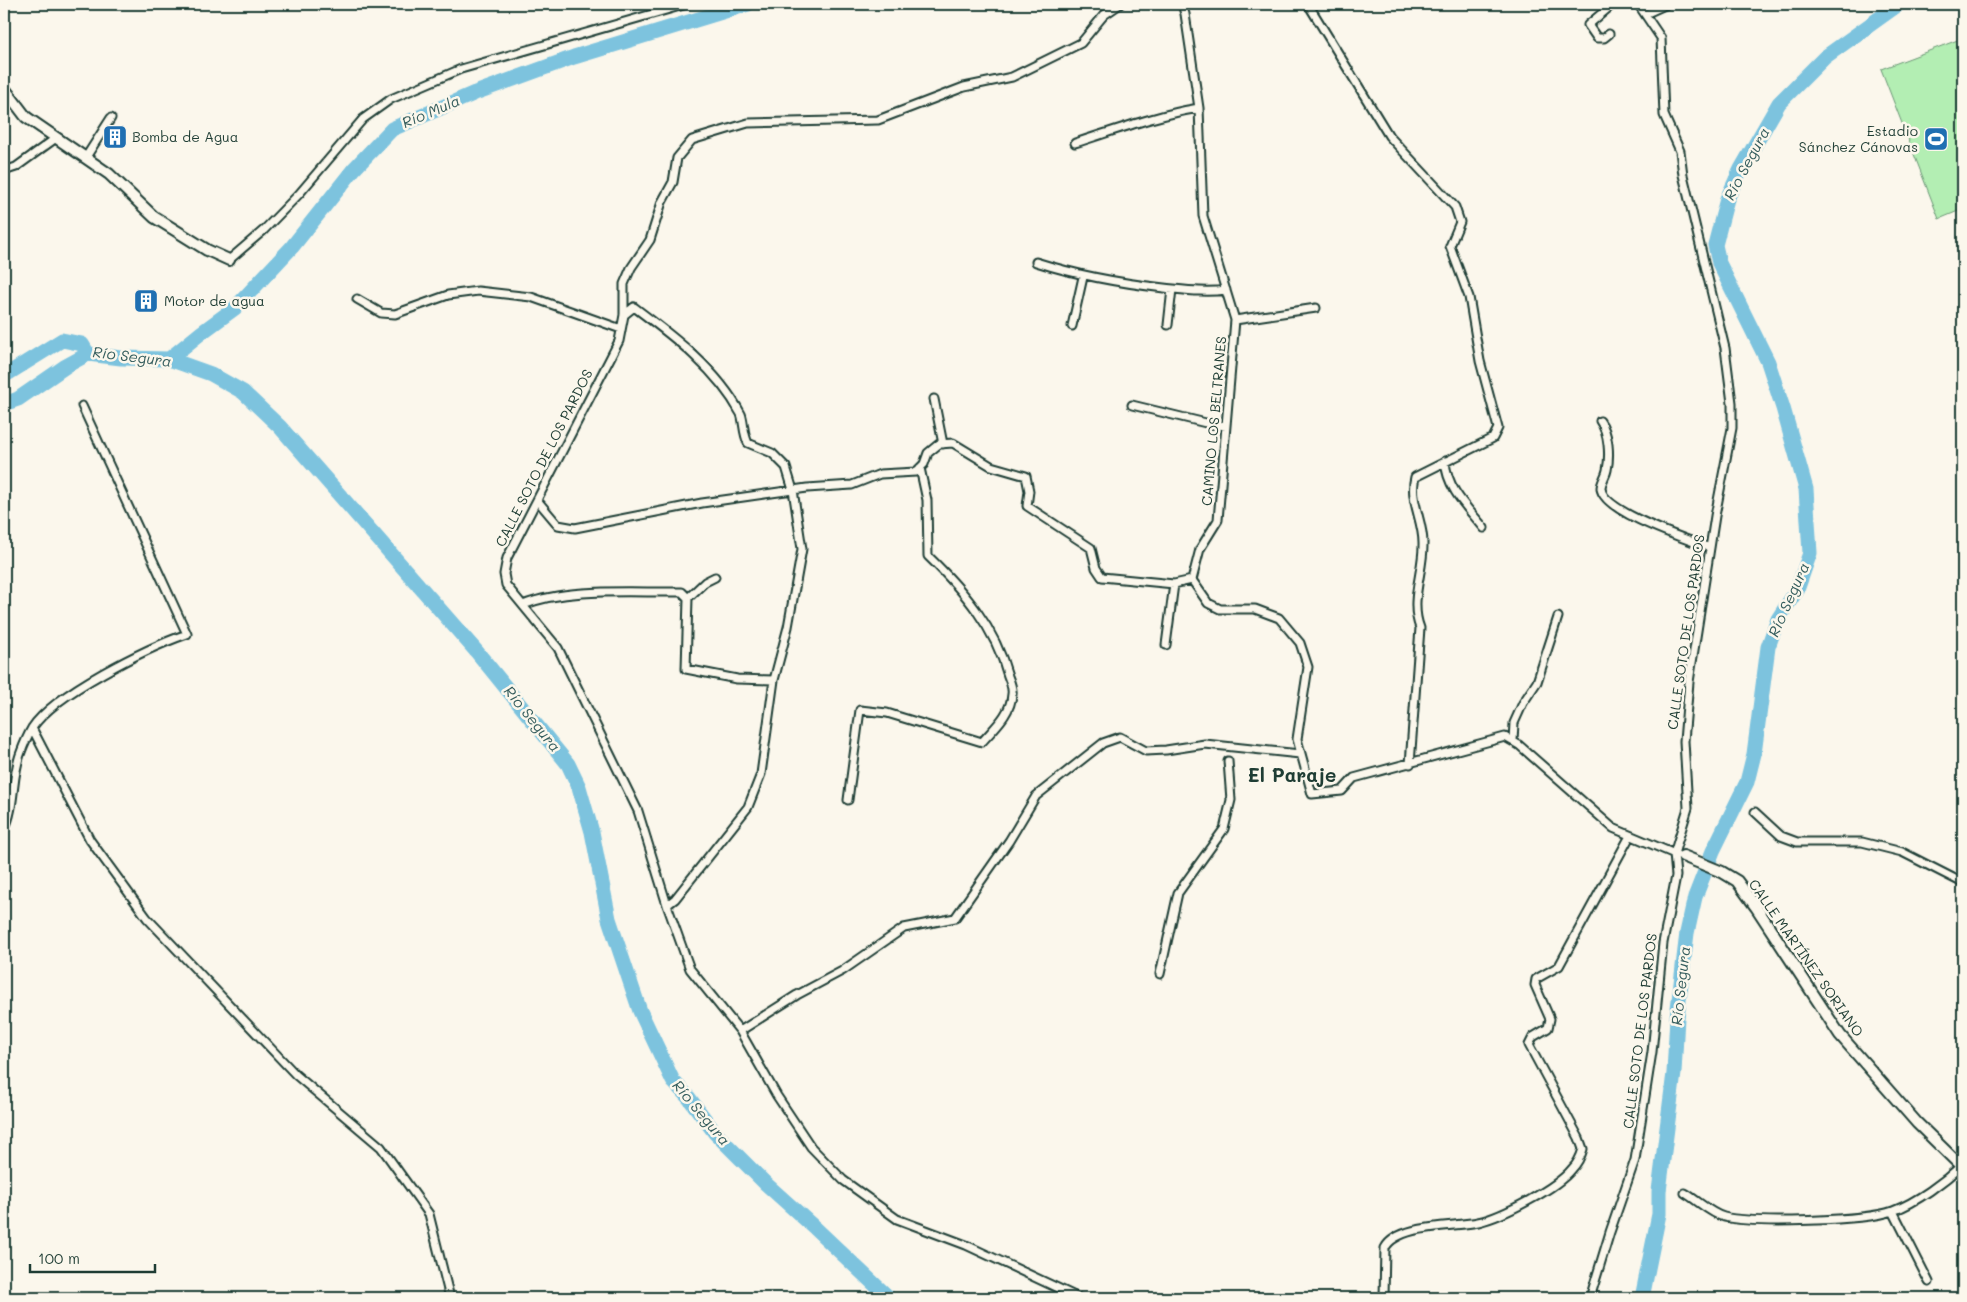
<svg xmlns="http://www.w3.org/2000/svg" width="1967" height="1302" font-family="Mali,sans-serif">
  <rect width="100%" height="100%" fill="#fbf7ec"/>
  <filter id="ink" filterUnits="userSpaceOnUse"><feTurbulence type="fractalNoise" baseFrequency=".02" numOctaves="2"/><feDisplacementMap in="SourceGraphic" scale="10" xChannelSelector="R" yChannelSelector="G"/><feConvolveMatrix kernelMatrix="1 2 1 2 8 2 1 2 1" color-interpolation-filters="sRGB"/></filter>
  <g filter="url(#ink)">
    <path fill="#b3eeb3" stroke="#699674" d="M1963 38V209L1939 219 1881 69Z"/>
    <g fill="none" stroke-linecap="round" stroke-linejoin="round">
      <path stroke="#7dc3de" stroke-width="15" d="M169 359 201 333 235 308 292 247 354 169 392 129 475 93 574 57 748 4
        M4 376 62 340 82 344 88 354 121 358 169 359 211 374 243 392 280 427 477 652 568 764 579 787 592 832 609 919 640 1011 673 1081 689 1098 715 1133 765 1183 815 1228 889 1298
        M4 404 18 399 66 366 88 354
        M1642 1298 1659 1214V1191L1674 1073 1677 1017 1687 933 1695 897 1713 851 1747 782 1754 754 1768 647 1778 619 1797 590 1810 553 1806 489 1783 408 1768 362 1719 263 1715 245 1727 199 1741 169 1779 103 1825 57 1899 4"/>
      <defs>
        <path id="street" d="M1182 4 1185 14 1199 108 1203 216 1235 320 1218 520 1200 549 1192 580 1208 603 1220 609H1255L1279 618 1300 643 1308 667 1297 739 1312 794 1342 791 1354 778 1505 737 1519 745 1613 828 1677 855
          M1308 4 1389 136 1455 207 1460 222 1450 246 1469 297 1480 361 1498 428 1493 438 1415 477C1409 500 1423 520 1423 543 1424 571 1409 600 1420 628L1410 764
          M1645 14 1667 4
          M1609 34 1604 38H1597L1588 25 1613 4
          M1075 143C1116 130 1156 115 1199 108
          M86 157 111 118
          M4 171 16 167 56 138
          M229 260 264 230 299 194 363 119 391 99 461 69 687 4
          M1036 262C1080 276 1119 283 1164 288 1185 290 1205 293 1226 290
          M357 299 381 313 395 314 448 295 478 291 531 297 621 329
          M1235 320 1316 308
          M1168 325 1172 289
          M1072 326 1083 277
          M934 399 943 444
          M1132 405 1210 424 1226 426
          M1600 421C1609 433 1610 456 1607 470 1606 476 1601 482 1601 488 1602 512 1689 540 1710 548
          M1445 461C1447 489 1467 507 1484 528
          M537 500 558 525 575 528 702 503 807 488 852 485 880 474 916 472 924 464 928 453 939 444 953 443 991 466 1026 476 1029 491 1027 506 1091 548 1096 568 1102 577 1174 584 1192 580
          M688 598 705 582 715 577
          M523 605C569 587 633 593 682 592L688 598 686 669 737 679 774 680 788 627 802 549 793 490 786 467 772 453 748 443C743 433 744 421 741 414 717 369 674 337 634 307L624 315
          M1166 645 1174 584
          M32 728 90 840 147 918 296 1075 381 1147 429 1214 450 1298
          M1513 741 1514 723 1523 703 1537 682 1558 617
          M848 800 860 710 887 713 982 742C994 728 1011 714 1012 694 1013 689 1010 681 1008 676 995 627 963 590 928 556L927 500 920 468
          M1755 812 1781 836 1797 842H1862L1902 852 1963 883
          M4 830C16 805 11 777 21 752 24 744 28 735 32 728 55 693 147 648 187 634L82 406
          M667 905 675 899 748 807 761 774 774 680
          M1160 974 1178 893 1224 829 1231 800 1228 761
          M740 1031 797 995 842 971 904 928 955 918 1009 841 1036 796 1103 743 1120 737 1146 751 1166 750 1205 744 1300 754
          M1685 1193C1697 1200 1711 1214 1724 1217 1754 1224 1865 1221 1893 1211 1917 1202 1944 1182 1963 1164
          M1893 1211 1929 1282
          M1079 1298 966 1245 897 1219 843 1180 811 1147 777 1096 740 1031 690 969 667 905 638 811 558 648 506 585 504 574 507 558 619 341 624 315V284L631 268 650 240 662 202 673 182 677 158 692 140 748 123 878 120 964 87 1012 77 1081 43 1104 15 1120 4
          M1384 1298 1385 1248C1398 1224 1454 1227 1478 1222 1502 1217 1557 1188 1572 1169 1577 1164 1581 1156 1583 1149L1579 1138 1529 1045 1533 1037 1548 1028 1550 1019 1535 985 1536 979 1559 966 1630 836
          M1590 1298 1610 1232 1635 1160 1652 1052 1663 943 1676 876 1674 854 1688 808 1684 741 1689 682 1715 516 1732 428V403L1725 348 1683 175 1680 151 1664 115 1661 38 1638 4"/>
        <path id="secondary" d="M4 88 26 117 109 174 154 217 207 250 229 260
          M1683 856 1722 872 1737 881 1756 907 1840 1035 1917 1123 1963 1168"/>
      </defs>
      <use href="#street" stroke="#1f3d34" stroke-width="11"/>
      <use href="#secondary" stroke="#1f3d34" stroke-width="14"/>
      <use href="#street" stroke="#fbf7ec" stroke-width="7"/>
      <use href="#secondary" stroke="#fbf7ec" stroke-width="10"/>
    </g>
  </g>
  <defs>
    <symbol id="building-square" viewBox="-11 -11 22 22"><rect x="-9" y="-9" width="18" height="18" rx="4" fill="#1f6fb2" stroke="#fbf7ec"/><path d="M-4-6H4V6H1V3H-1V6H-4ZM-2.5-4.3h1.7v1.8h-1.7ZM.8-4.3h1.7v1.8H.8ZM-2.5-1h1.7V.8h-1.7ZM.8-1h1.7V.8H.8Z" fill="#fff"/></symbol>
    <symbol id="stadium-square" viewBox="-11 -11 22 22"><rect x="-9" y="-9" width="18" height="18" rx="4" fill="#1f6fb2" stroke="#fbf7ec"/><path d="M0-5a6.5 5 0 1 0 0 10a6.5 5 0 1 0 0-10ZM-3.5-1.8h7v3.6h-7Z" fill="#fff"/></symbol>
  </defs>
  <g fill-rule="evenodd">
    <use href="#building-square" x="101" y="123" width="28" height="28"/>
    <use href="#stadium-square" x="1922" y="125" width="28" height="28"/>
    <use href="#building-square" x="132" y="287" width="28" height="28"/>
  </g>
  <g text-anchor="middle" stroke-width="5" stroke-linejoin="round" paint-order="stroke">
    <g font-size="14" fill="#1f3d34" stroke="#fbf7ec" text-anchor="start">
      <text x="1918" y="136" text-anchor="end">Estadio<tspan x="1918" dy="16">Sánchez Cánovas</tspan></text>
      <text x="132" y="142">Bomba de Agua</text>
      <text x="164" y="306">Motor de agua</text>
    </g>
    <g font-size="14" fill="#1f3d34" stroke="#fbf7ec">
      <text transform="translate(1214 421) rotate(-85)" y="5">CAMINO LOS BELTRANES</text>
      <text transform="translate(544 458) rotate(-63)" y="5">CALLE SOTO DE LOS PARDOS</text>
      <text transform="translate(1686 632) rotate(-82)" y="5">CALLE SOTO DE LOS PARDOS</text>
      <text transform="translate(1806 958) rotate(55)" y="5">CALLE MARTÍNEZ SORIANO</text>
      <text transform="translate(1640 1031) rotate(-83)" y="5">CALLE SOTO DE LOS PARDOS</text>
    </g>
    <g font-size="15" font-style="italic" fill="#365e5e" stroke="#fbf7ec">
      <text transform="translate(431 112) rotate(-23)" y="5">Río Mula</text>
      <text transform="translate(1747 164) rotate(-62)" y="5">Río Segura</text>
      <text transform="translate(132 357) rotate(7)" y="5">Río Segura</text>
      <text transform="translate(1789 600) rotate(-66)" y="5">Río Segura</text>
      <text transform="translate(532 719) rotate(51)" y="5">Río Segura</text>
      <text transform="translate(1681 986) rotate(-84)" y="5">Río Segura</text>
      <text transform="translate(701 1113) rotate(50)" y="5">Río Segura</text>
    </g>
    <g font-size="19" font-weight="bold" fill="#1f3d34" stroke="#fbf7ec">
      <text x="1292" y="782">El Paraje</text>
    </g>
  </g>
  <rect width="1967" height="1302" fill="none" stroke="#fbf7ec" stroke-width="20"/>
  <rect x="10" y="10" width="1947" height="1282" fill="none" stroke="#1f3d34" stroke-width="2" filter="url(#ink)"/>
  <path d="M30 1264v8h125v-8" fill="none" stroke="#1f3d34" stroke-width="2.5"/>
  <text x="38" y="1264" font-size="15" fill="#1f3d34" stroke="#fbf7ec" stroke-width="4" paint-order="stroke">100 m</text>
</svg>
